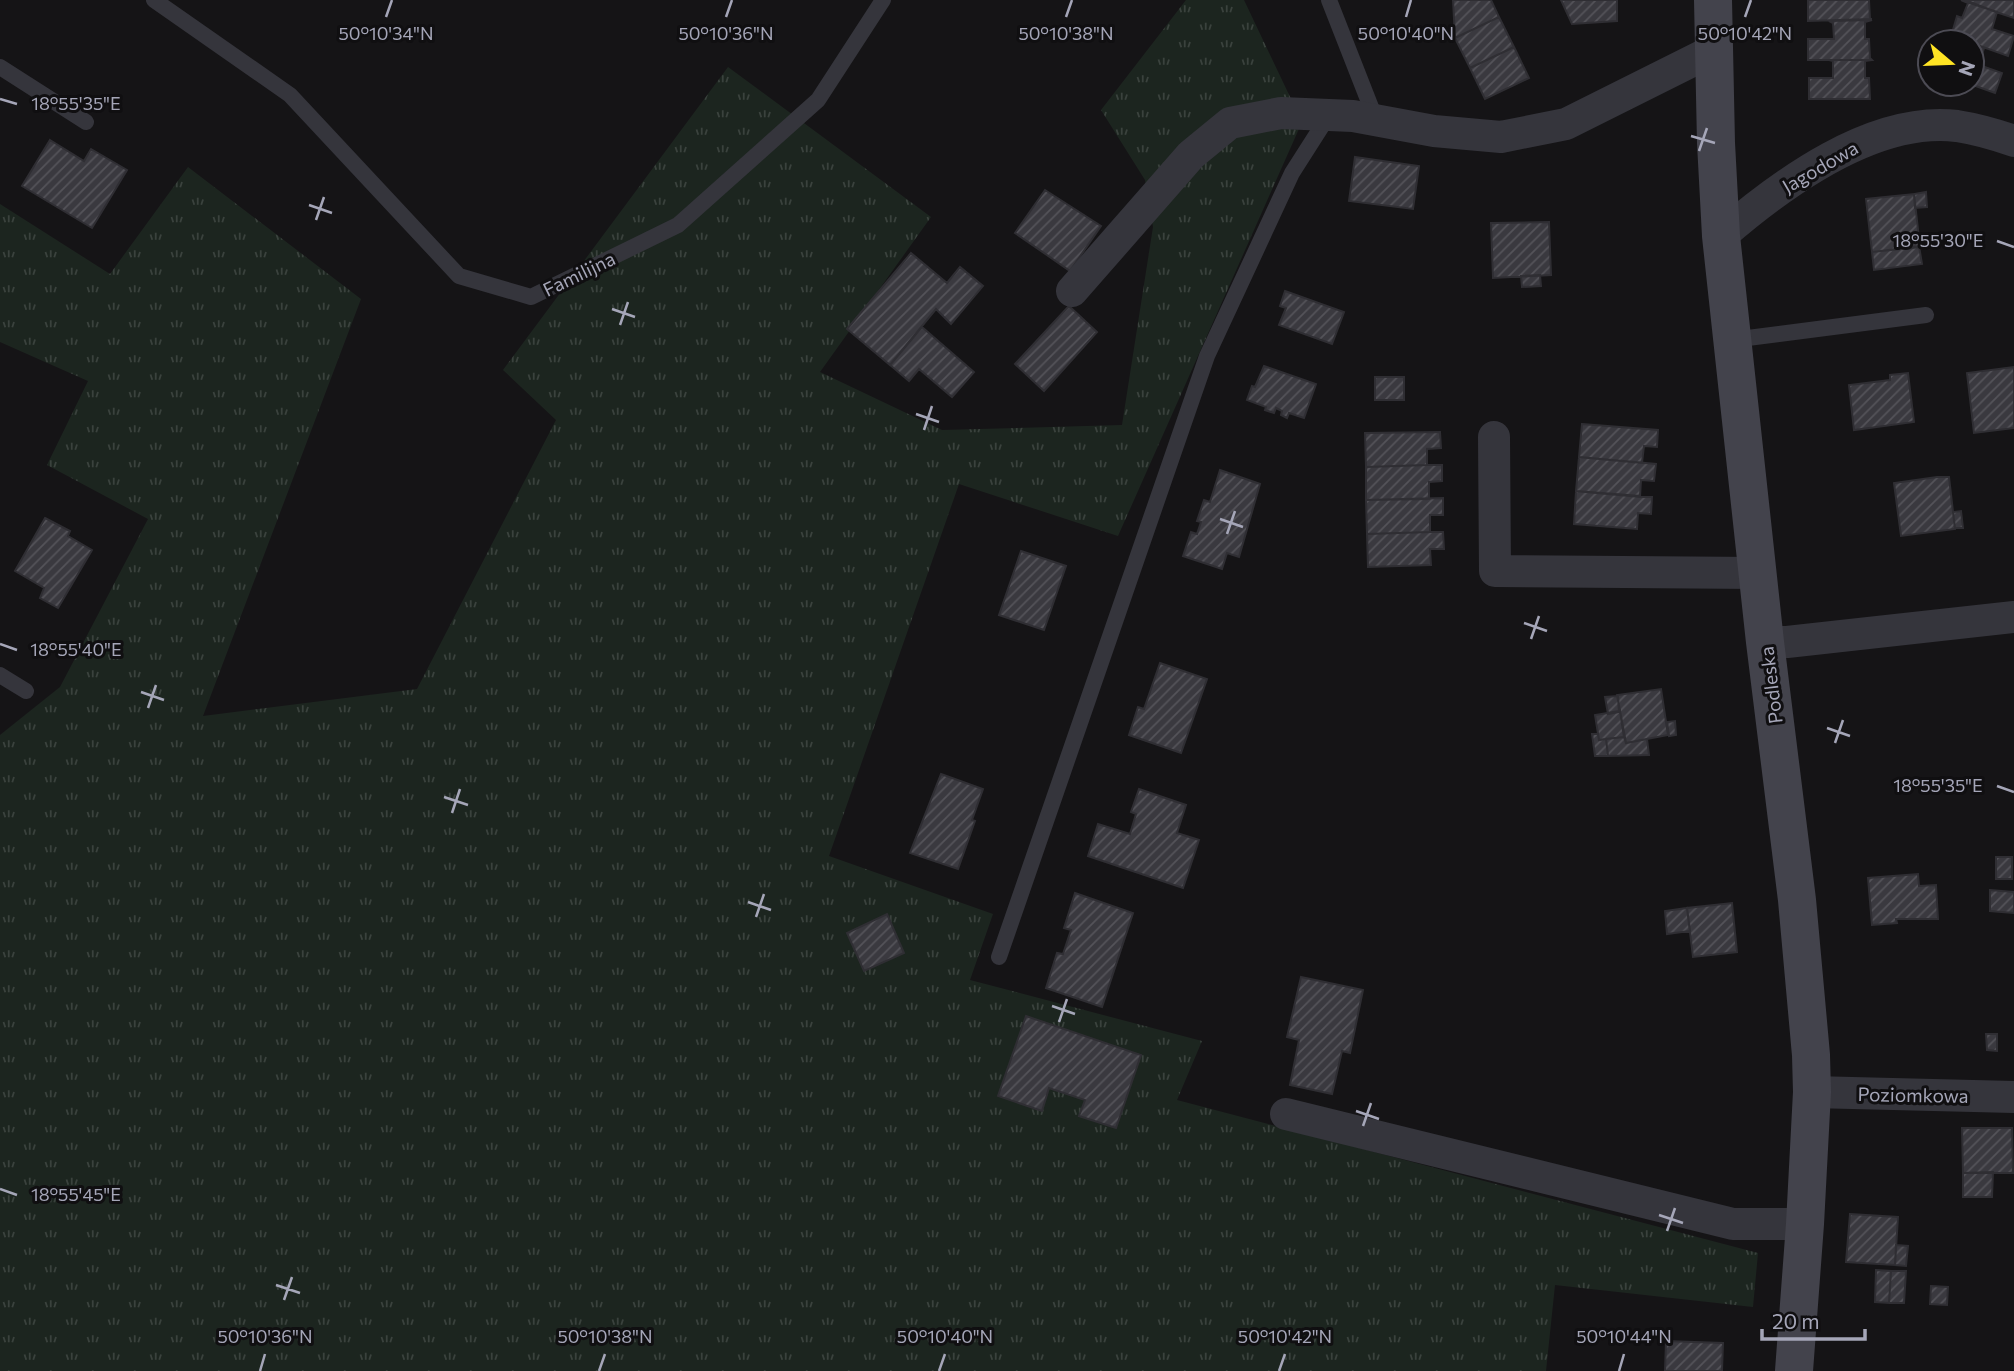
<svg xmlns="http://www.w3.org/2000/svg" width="2014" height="1371" font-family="Commissioner,sans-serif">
  <defs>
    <pattern id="grass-tufts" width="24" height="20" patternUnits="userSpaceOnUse" patternTransform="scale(1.75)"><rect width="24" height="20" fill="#1c251f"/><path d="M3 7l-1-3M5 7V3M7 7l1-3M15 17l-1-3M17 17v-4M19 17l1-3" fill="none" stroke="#3a423d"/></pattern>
    <pattern id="building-hatch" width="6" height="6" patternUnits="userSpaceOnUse" patternTransform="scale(1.75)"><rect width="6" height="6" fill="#3a393f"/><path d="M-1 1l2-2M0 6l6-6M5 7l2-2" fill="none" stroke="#545359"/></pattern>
  </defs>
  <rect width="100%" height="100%" fill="#151416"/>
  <path fill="url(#grass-tufts)" d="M1186 0H1244L1302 122 1118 536 959 484 829 856 993 914 970 980 1202 1041 1177 1100 1758 1253 1753 1307 1555 1285 1546 1371H0V735L60 687 148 519 47 465 88 381 0 342V204L110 274 188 167 361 299 203 716 417 689 556 420 503 370 728 67 931 217 820 372 942 430 1122 425 1153 227 1145 180 1101 110Z"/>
  <path fill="url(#building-hatch)" stroke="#2f2e33" stroke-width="2" d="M1453 0H1491L1499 17 1455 38Z
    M1561 0H1617V21L1572 24Z
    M1808 0H1869L1870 19H1872L1808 21Z
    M1961 0 1997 12 1992 29 2014 36 2008 56 1949 35 1952 33 1957 16 1962 18 1968 3Z
    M1965 0H2014V18L1996 12Z
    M1499 17 1514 47 1470 68 1455 38Z
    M1872 20 1865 22V39H1869L1870 58 1872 60H1808V39H1834L1833 23 1829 21Z
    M1949 35 1969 42H1953L1954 39 1948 37Z
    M1972 43 1984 48 1979 65 2002 73 1995 93 1970 84Z
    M1514 47 1529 78 1485 99 1470 68Z
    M1829 60H1872L1865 61V78H1869L1870 99H1809V78H1833V61Z
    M50 140 84 161 91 149 127 170 92 228 22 186Z
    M1355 157 1419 166 1413 209 1349 201Z
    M1045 190 1101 226 1070 271 1015 233Z
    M1926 192 1927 207 1915 208 1914 194Z
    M1914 194 1920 247 1872 252 1866 199Z
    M1549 222 1551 275 1493 278 1491 223Z
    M1919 246 1922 264 1874 270 1872 252Z
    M911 253 947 283 960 267 983 286 951 324 936 309 890 365 847 329Z
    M1540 275 1541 286 1522 287 1521 276Z
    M1285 291 1344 312 1332 344 1279 325 1286 308 1280 306Z
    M1069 306 1097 332 1044 391 1015 364Z
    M922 327 974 372 952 397 919 369 909 381 890 365Z
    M1264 366 1316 384 1304 418 1289 413 1287 418 1281 415 1282 411 1276 408 1274 413 1265 410 1266 407 1247 400 1252 386 1255 387Z
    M2014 367V428L1974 433 1967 373Z
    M1908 373 1914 422 1854 430 1849 385 1890 380V375Z
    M1375 377H1404V400H1375Z
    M1582 424 1658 430 1657 447 1644 446 1642 463 1579 457Z
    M1440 432 1441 448 1427 449V465L1366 467 1365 433Z
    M1579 457 1656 464 1654 481 1641 480 1640 497 1576 491Z
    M1427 465H1442V481L1429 482V499L1366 500V467Z
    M1220 470 1260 484 1239 557 1227 553 1222 569 1183 556 1191 532 1197 534 1201 522 1197 521 1204 500 1210 502Z
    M1937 477H1949L1955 529 1901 536 1894 483Z
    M1576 491 1652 497 1651 514 1638 513 1637 529 1574 524Z
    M1443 498V515H1430V532L1367 534 1366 500Z
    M1961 511 1963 528H1955L1953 512Z
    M45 518 70 531 68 536 92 550 58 608 40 598 44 588 15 571Z
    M1430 532H1443L1444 549H1430L1431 565 1368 567 1367 534Z
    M1021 551 1066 566 1044 630 999 615Z
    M1160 663 1207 679 1181 753 1129 735 1138 707 1144 709Z
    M1661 689 1668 735 1626 743 1617 695Z
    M1618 696 1619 712 1608 714 1605 697Z
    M1620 711 1624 737 1599 740 1595 715Z
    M1675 721 1676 735 1669 736 1667 722Z
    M1592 734H1598L1599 740 1606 739 1608 756H1595Z
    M1624 737 1626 743 1647 739 1649 755 1608 756 1606 739Z
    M941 774 983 789 972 820 975 821 958 869 910 853Z
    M1139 789 1186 805 1177 833 1199 840 1183 888 1088 856 1098 824 1130 834 1136 814 1131 812Z
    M1996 857H2012V879H1996Z
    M1918 874 1919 886 1936 885 1938 919H1896L1897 923 1872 925 1868 878Z
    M1990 890 2014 892V913L1990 911Z
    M1075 893 1133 913 1102 1007 1046 988 1057 953 1063 954 1071 930 1064 928Z
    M1732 903 1737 952 1693 957 1687 908Z
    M1687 908 1690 931 1667 934 1665 911Z
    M887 914 904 953 864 971 847 933Z
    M1301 977 1363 990 1350 1053 1342 1051 1332 1094 1290 1085 1299 1040 1287 1037Z
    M1026 1016 1141 1055 1116 1128 1079 1116 1085 1100 1049 1088 1042 1111 998 1096Z
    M1986 1034H1997V1051L1987 1050Z
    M1962 1128H2012L2013 1173H1963Z
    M1993 1172 1992 1197H1963V1173Z
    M1850 1214 1898 1217 1895 1265 1846 1262Z
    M1896 1245 1908 1246 1906 1266 1895 1265Z
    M1876 1270 1891 1271 1889 1303 1875 1302Z
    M1891 1271H1906L1904 1303H1889Z
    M1931 1286 1948 1287 1947 1305 1930 1304Z
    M1666 1341 1723 1343 1722 1371H1665Z"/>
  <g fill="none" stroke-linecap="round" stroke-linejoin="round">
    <path stroke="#35353c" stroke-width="16" d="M154 0 290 95 459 276 531 297 678 225 818 100 883 0
      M1329 0 1376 120
      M0 67 86 122
      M1732 340 1926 315
      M0 675 26 691
      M999 957 1207 356 1292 173 1329 115"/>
    <path stroke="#35353c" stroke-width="32" d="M1721 236C1781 184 1873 116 1957 126 1976 129 1997 135 2014 141
      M1072 291 1191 155 1230 123 1281 113 1353 116 1434 131 1501 137 1566 124 1714 50
      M1494 437 1495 571 1758 573
      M1765 642H1787L2014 617
      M1812 1092 2014 1097
      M1286 1114 1733 1224H1805"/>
    <path stroke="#43434c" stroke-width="38" d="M1713 0 1716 143 1721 236 1765 642 1797 900 1811 1055 1812 1092 1805 1224 1794 1371"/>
  </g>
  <path fill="none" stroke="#a5a6b8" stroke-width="2.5" d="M386 17 392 0M726 17 732 0M1066 17 1072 0M1406 17 1411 0M1745 17 1751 0M0 99 17 104M1691 136 1715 143M1699 151 1707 128M309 205 332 213M316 220 324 197M1997 241 2014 247M612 309 635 317M620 325 628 302M916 414 939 422M924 430 932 406M1220 519 1243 527M1227 534 1235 511M1524 623 1547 631M1531 639 1539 616M0 644 17 650M141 692 164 700M148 708 156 685M1827 728 1850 736M1835 743 1843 720M1997 786 2014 792M444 797 468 805M452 813 460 789M748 902 771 910M756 917 764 894M1052 1006 1075 1014M1059 1022 1067 999M1356 1111 1379 1119M1363 1126 1371 1103M0 1189 17 1195M1659 1215 1683 1223M1667 1231 1675 1208M276 1285 300 1293M284 1300 292 1277M260 1371 265 1354M599 1371 605 1354M939 1371 945 1354M1279 1371 1285 1354M1619 1371 1624 1354"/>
  <g text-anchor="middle" stroke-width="6" stroke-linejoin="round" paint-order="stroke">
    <g font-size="19" fill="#a5a6b8" stroke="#100f11">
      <text transform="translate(1820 167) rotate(-30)" y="7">Jagodowa</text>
      <text transform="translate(579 274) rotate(-26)" y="7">Familijna</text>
      <text transform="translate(1771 685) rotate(-97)" y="7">Podleska</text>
      <text transform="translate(1913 1095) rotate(1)" y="7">Poziomkowa</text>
    </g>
  </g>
  <g font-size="18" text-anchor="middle" fill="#a5a6b8" stroke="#100f11" stroke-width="6" stroke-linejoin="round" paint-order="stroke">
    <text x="386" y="40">50°10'34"N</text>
    <text x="726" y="40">50°10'36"N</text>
    <text x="1066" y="40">50°10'38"N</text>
    <text x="1406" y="40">50°10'40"N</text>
    <text x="1745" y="40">50°10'42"N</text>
    <text x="76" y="110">18°55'35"E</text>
    <text x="1938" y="247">18°55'30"E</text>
    <text x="76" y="656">18°55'40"E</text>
    <text x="1938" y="792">18°55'35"E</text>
    <text x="76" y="1201">18°55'45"E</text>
    <text x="265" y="1343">50°10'36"N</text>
    <text x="605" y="1343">50°10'38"N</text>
    <text x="945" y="1343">50°10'40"N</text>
    <text x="1285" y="1343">50°10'42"N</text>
    <text x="1624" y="1343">50°10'44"N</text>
  </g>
  <g transform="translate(1951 63) rotate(109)"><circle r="33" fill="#100f11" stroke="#4c4b54" stroke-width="2"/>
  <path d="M0-5L12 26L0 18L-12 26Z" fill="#ffe424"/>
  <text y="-10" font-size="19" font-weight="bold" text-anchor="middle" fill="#a5a6b8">N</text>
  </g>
  <path d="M1762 1329v10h103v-10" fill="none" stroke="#a5a6b8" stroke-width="3.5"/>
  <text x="1772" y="1329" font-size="21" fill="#a5a6b8" stroke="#100f11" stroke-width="5" paint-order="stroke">20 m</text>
</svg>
